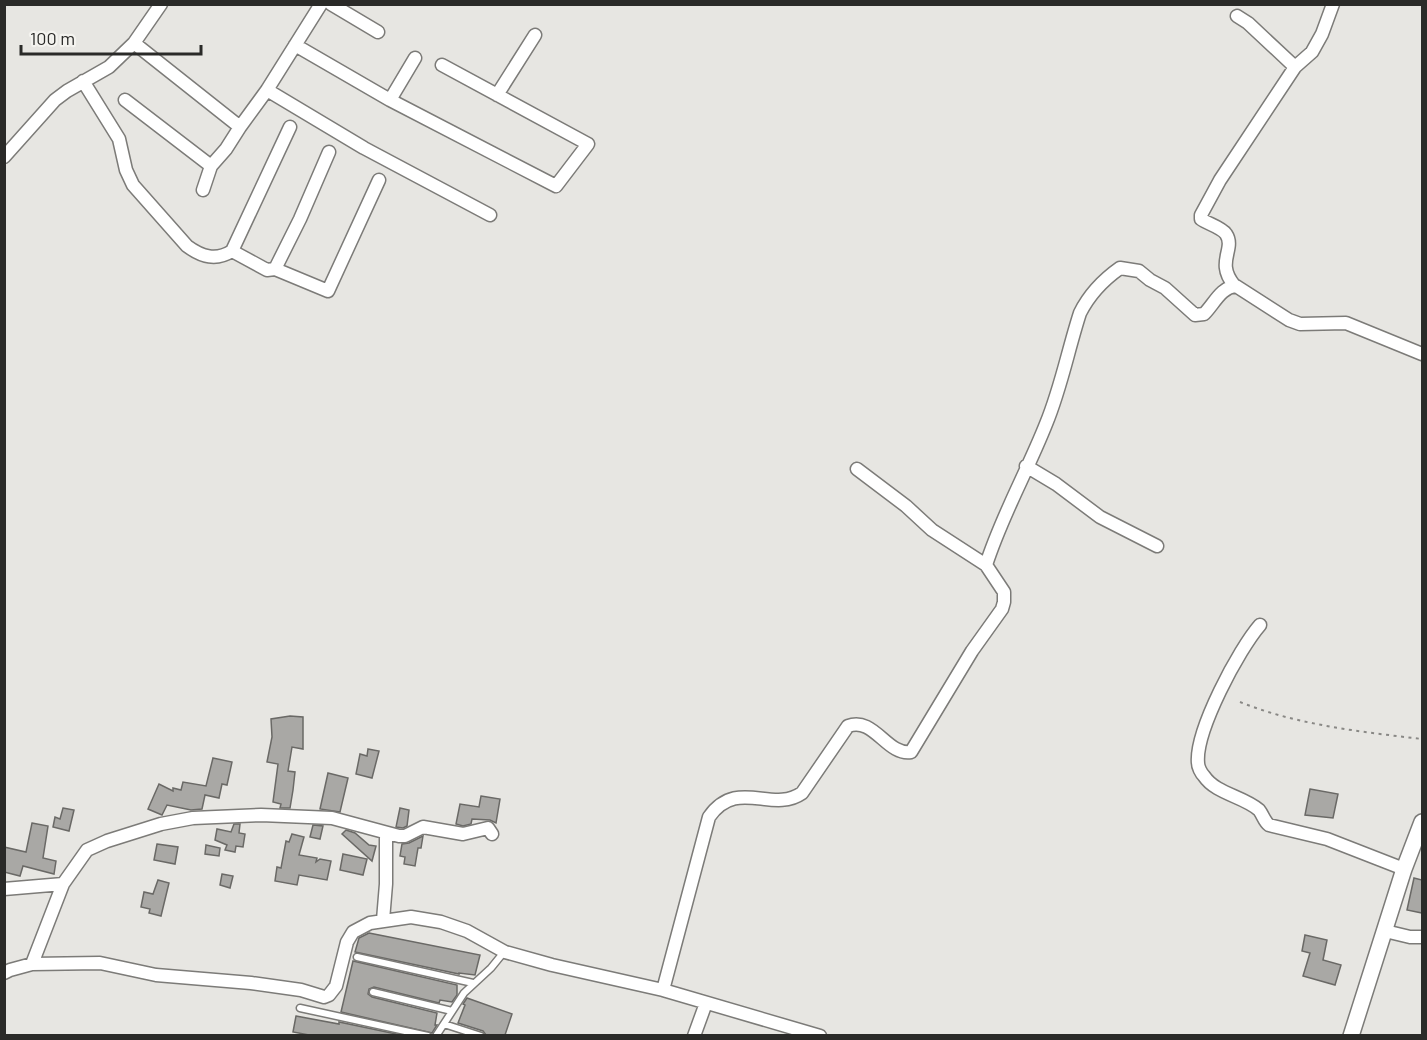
<svg xmlns="http://www.w3.org/2000/svg" width="1427" height="1040" font-family="Barlow,sans-serif">
  <rect width="100%" height="100%" fill="#e7e6e2"/>
  <path fill="#a9a8a5" stroke="#6a6966" stroke-width="1.5" d="M290 716 303 717V749L292 747 288 771 295 772 293 790 290 808H280L281 804 273 802 278 764 267 762 272 737 271 719Z
    M368 749 379 751 372 778 356 774 360 754 367 756Z
    M213 758 232 762 227 785 222 784 219 798 205 795 202 809 191 810 167 805 162 815 148 809 159 784 173 791V788L181 790 183 782 206 786Z
    M328 773 348 778 340 812 320 809Z
    M1310 789 1338 794 1333 818 1305 815Z
    M481 796 500 799 496 823 490 820 472 819 471 824 463 826 456 824 460 804 479 807Z
    M63 808 74 810 69 831 53 827 55 817 60 819Z
    M400 808 409 810 407 826 403 828 396 827Z
    M32 823 48 826 43 858 56 861 54 874 23 866 20 876 4 872V847L26 852Z
    M234 824H240L239 833 245 834 243 847 236 846 235 852 225 850 227 845 215 840 217 829 231 832Z
    M313 825 323 826 320 839 310 837Z
    M346 830 355 833 369 845 376 846 372 861 342 834Z
    M292 834 304 837 299 855 317 858 316 862 320 859 331 861 327 880 299 875 297 885 275 881 277 867 281 868 286 841 289 842Z
    M423 836 421 848H418L415 866 404 864 405 857 400 856 402 844 409 843Z
    M157 844 178 847 175 864 154 860Z
    M206 845 220 848 219 856 205 854Z
    M343 854 367 859 363 875 340 870Z
    M222 874 233 876 230 888 220 885Z
    M1414 878 1422 880V913L1407 910Z
    M158 880 169 883 161 916 149 913 150 909 141 907 144 892 153 894Z
    M369 933 480 955 475 975 459 973V974L355 952 359 938Z
    M1305 935 1327 940 1323 960 1341 965 1335 985 1303 976 1310 953 1302 951Z
    M353 961 457 985V995L452 1002 440 1000 439 1003 374 987 369 989 368 994 372 997 437 1013 435 1025H437L432 1033 341 1012Z
    M467 998 512 1014 505 1035H486L483 1031 458 1023 465 1005 463 1004Z
    M296 1016 339 1024V1022L401 1035H309L293 1032Z"/>
  <g fill="none" stroke-linecap="round" stroke-linejoin="round">
    <defs>
      <path id="service" d="M357 957 473 983
        M373 992 452 1011
        M300 1008 428 1036
        M444 1024 481 1036
        M436 1036 464 993 491 968 504 952"/>
      <path id="minor" d="M331 4 378 32
        M1237 16 1248 23 1295 67
        M134 43 240 127 226 149 211 166 203 190
        M295 45 390 100 415 58
        M83 81 119 139 126 170 133 185 187 246C202 257 216 261 232 251L290 127
        M267 90 364 148 490 215
        M497 95 535 35
        M125 100 211 166
        M390 100 556 186 588 144 442 65
        M240 127 267 90 321 4
        M4 157 55 100 67 91 109 67 134 43 161 4
        M232 251 267 270 275 269 300 219 329 152
        M275 269 328 291 379 180
        M1234 285C1215 262 1236 249 1226 234 1221 227 1208 224 1201 219V215L1220 180 1295 67 1312 52 1322 34 1333 4
        M1026 466 1056 484 1100 517 1157 546
        M986 565C1002 515 1027 472 1046 424 1061 388 1068 350 1080 313 1089 295 1103 280 1120 268L1139 271 1150 280 1165 288 1195 315 1204 314C1214 304 1221 287 1236 286L1289 320 1300 324 1346 323 1422 354
        M1260 625C1239 649 1195 731 1198 763 1198 767 1201 773 1204 776 1216 794 1243 796 1259 810 1263 815 1264 821 1269 825L1327 839 1404 869
        M4 889 63 884
        M383 920 386 884V834
        M1385 931 1410 937H1422
        M32 964 63 884 87 850 107 841 161 824 193 818 261 815 332 818 399 836H405L423 827 463 834 488 828 492 834
        M4 973 10 970 32 964 100 963 156 975 251 983 301 990 324 997 329 995 336 986 347 942 353 932 370 923 411 917 441 922 467 931 505 952 552 965 663 990 820 1036
        M663 990 709 817C737 777 772 814 802 793L848 726C874 716 887 756 911 752L972 651 1002 609 1004 602V592L986 565 932 530 906 506 857 469
        M694 1036 706 1003"/>
      <path id="tertiary" d="M1351 1036 1404 869 1422 822"/>
    </defs>
    <use href="#service" stroke="#7c7b78" stroke-width="9"/>
    <use href="#minor" stroke="#7c7b78" stroke-width="15"/>
    <use href="#tertiary" stroke="#7c7b78" stroke-width="18"/>
    <path stroke="#898885" stroke-width="2" stroke-dasharray="3 4.5" stroke-linecap="butt" d="M1240 702C1297 725 1362 732 1422 739"/>
    <use href="#service" stroke="#fff" stroke-width="6"/>
    <use href="#minor" stroke="#fff" stroke-width="12"/>
    <use href="#tertiary" stroke="#fff" stroke-width="15"/>
  </g>
  <rect width="1427" height="1040" fill="none" stroke="#2a2a28" stroke-width="12"/>
  <path d="M21 45v9h180v-9" fill="none" stroke="#2a2a28" stroke-width="3"/>
  <text x="30" y="45" font-size="18" fill="#2a2a28" stroke="#f4f3ef" stroke-width="4.5" paint-order="stroke">100 m</text>
</svg>
